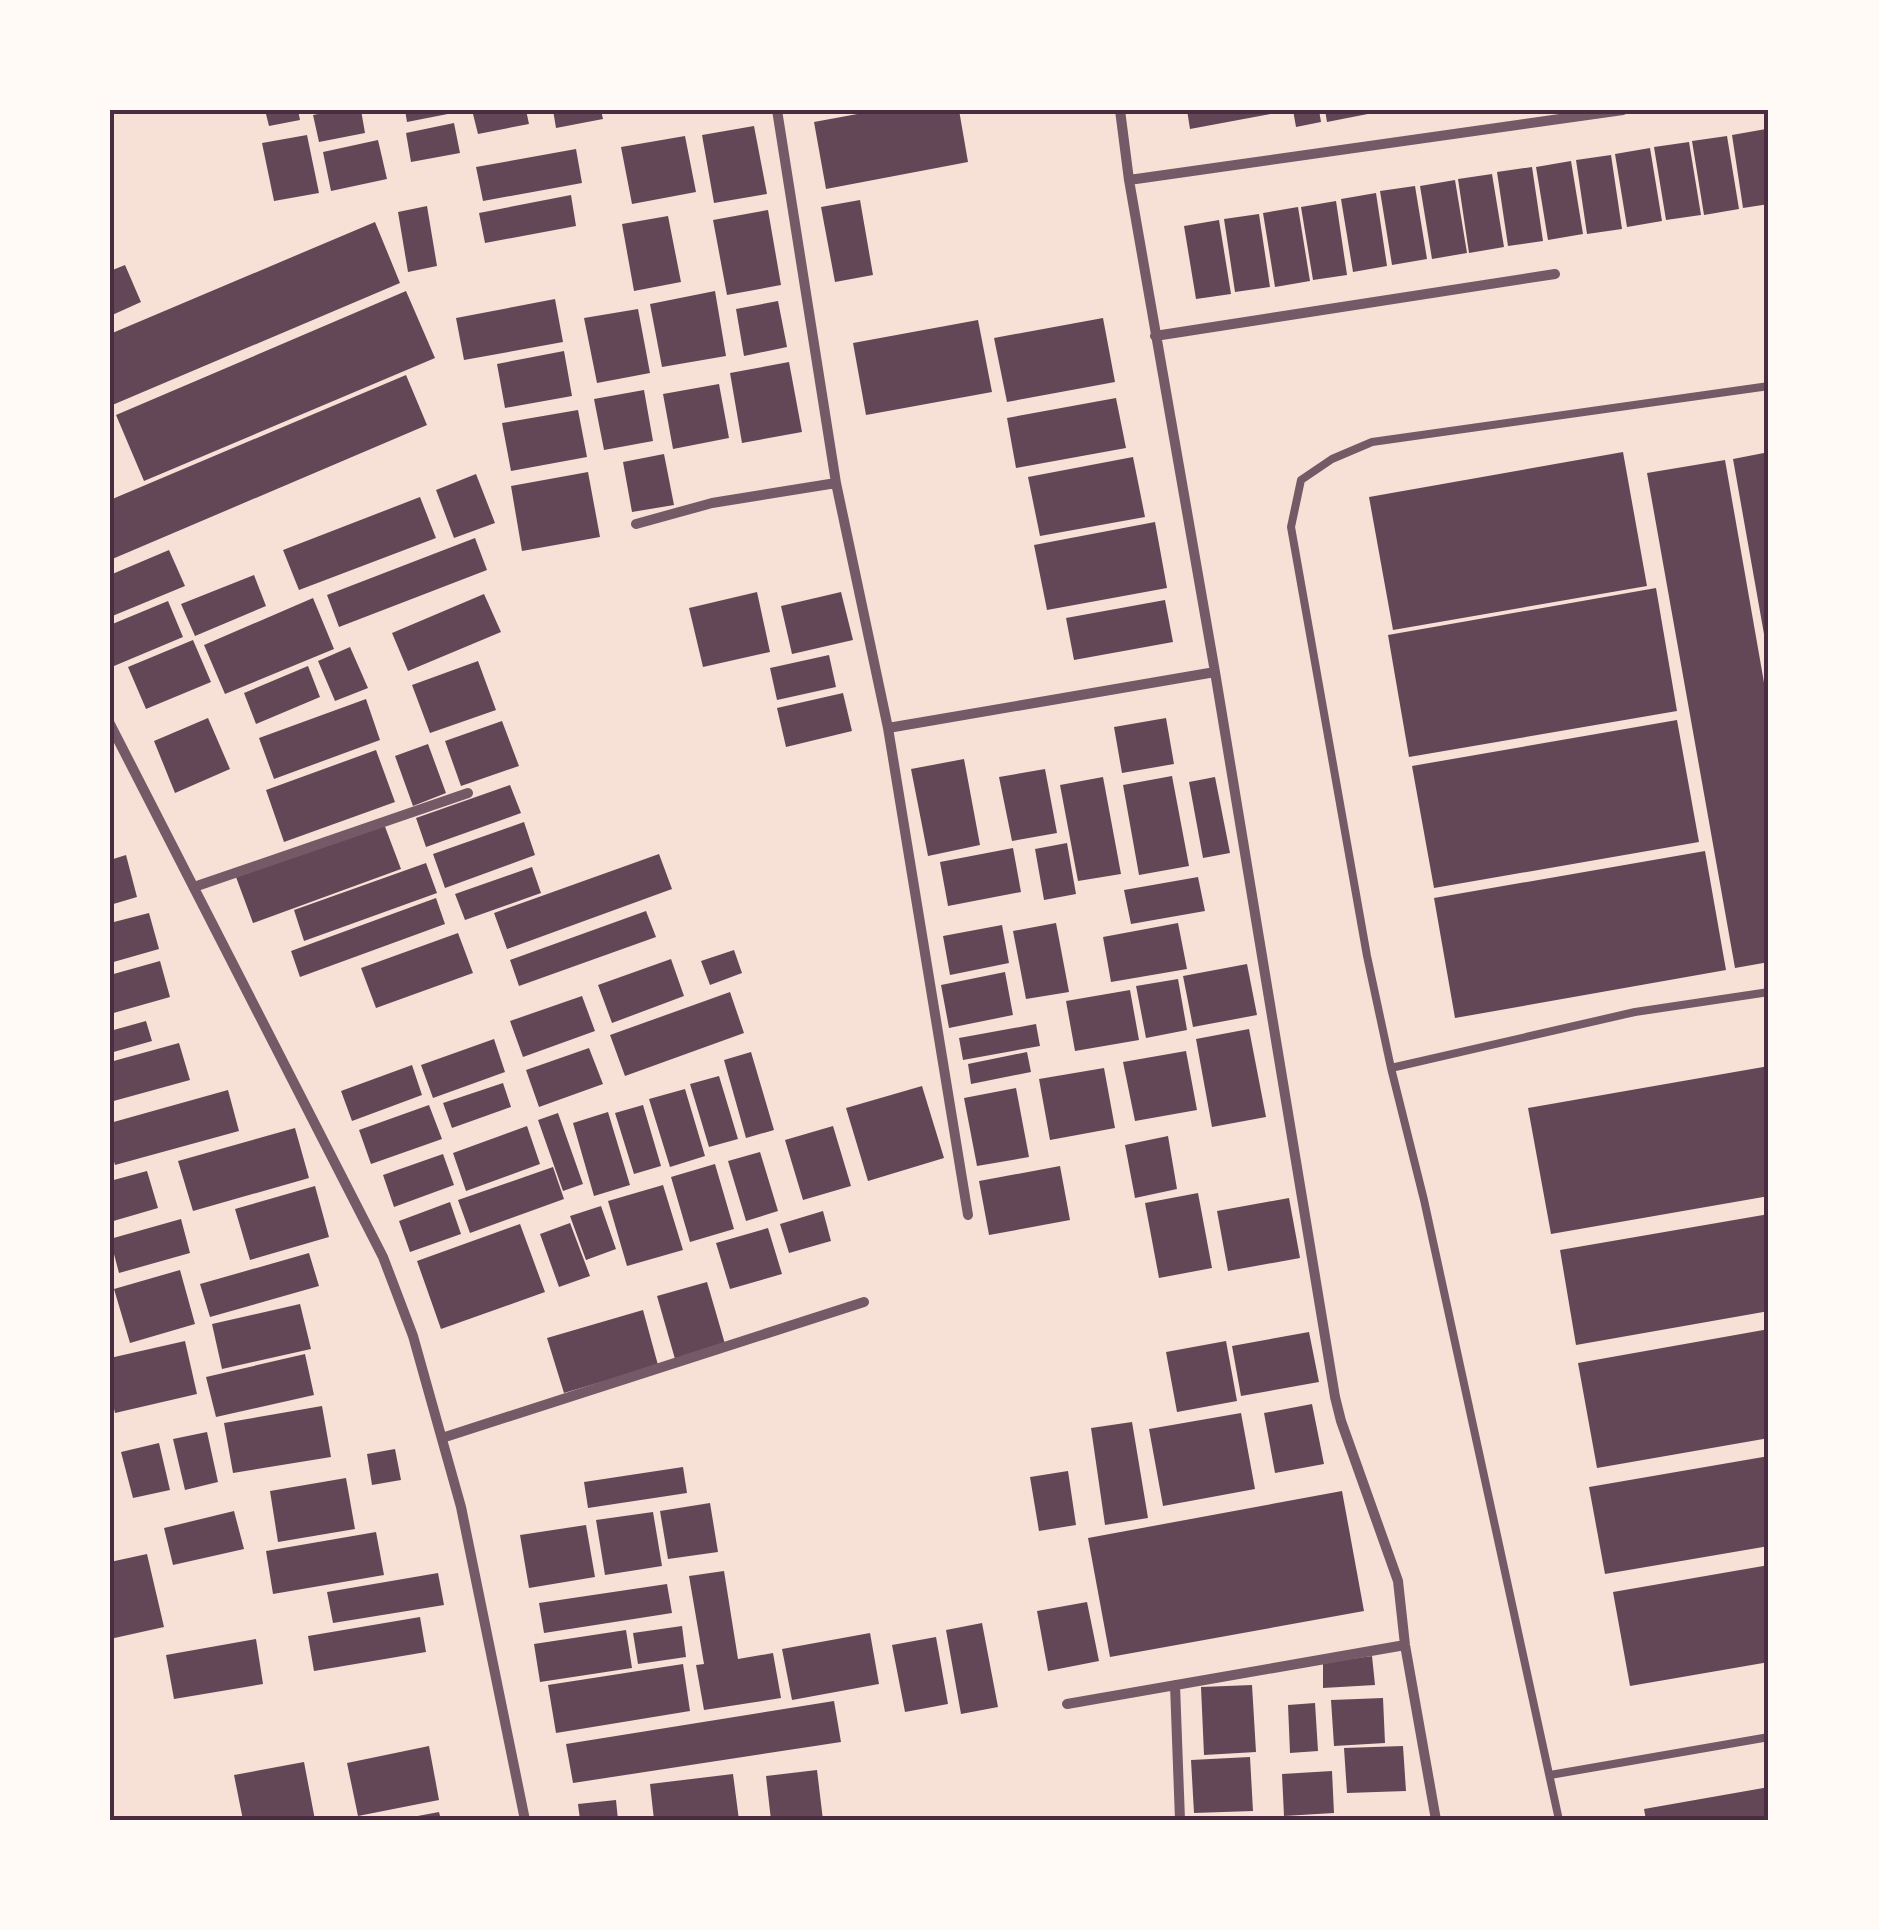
<svg xmlns="http://www.w3.org/2000/svg" width="1879" height="1930" font-family="'Golos Text',sans-serif">
  <rect width="100%" height="100%" fill="#f7e1d7"/>
  <path fill="#644757" d="M265 110H298L300 120 269 126Z
    M338 110H361L365 133 319 142 313 115Z
    M405 110H458V112L407 122Z
    M472 110H526L529 124 478 134Z
    M553 110H601L603 119 556 128Z
    M879 110H959L968 162 826 189 814 122Z
    M1187 110H1280L1281 112 1190 129Z
    M1293 110H1319L1321 122 1296 127Z
    M1325 110H1378V112L1327 122Z
    M454 123 460 153 411 162 406 133Z
    M754 126 767 194 714 203 702 135Z
    M1766 129 1769 145V204L1743 208 1732 135Z
    M307 135 319 193 274 201 262 143Z
    M685 136 696 192 632 204 621 147Z
    M1727 136 1739 209 1704 215 1692 141Z
    M378 140 387 179 331 191 323 152Z
    M1689 142 1701 215 1666 220 1654 147Z
    M1650 148 1662 221 1627 227 1615 154Z
    M576 149 582 183 483 201 476 167Z
    M1611 155 1622 229 1587 234 1576 160Z
    M1571 161 1583 234 1548 240 1536 167Z
    M1532 167 1543 241 1508 246 1497 172Z
    M1492 174 1504 247 1469 253 1458 179Z
    M1455 180 1467 253 1432 259 1420 186Z
    M1415 186 1427 259 1392 265 1380 191Z
    M1376 193 1387 266 1353 272 1341 199Z
    M571 195 576 226 485 243 479 213Z
    M860 200 873 275 835 282 821 207Z
    M1336 201 1347 275 1313 280 1301 207Z
    M427 206 437 266 408 272 398 212Z
    M1298 207 1310 281 1275 287 1263 213Z
    M768 210 781 285 727 295 713 220Z
    M1259 214 1270 287 1235 292 1224 219Z
    M668 216 681 282 634 291 622 224Z
    M1219 220 1231 294 1196 299 1184 226Z
    M375 222 400 283 110 406V334Z
    M125 265 141 302 110 316V271Z
    M406 291 435 358 144 481 116 415Z
    M715 291 726 356 662 367 650 304Z
    M555 299 563 342 464 360 456 318Z
    M778 301 787 347 744 356 736 309Z
    M638 309 650 373 597 383 584 318Z
    M1103 318 1115 382 1007 402 994 338Z
    M978 320 992 392 866 415 853 343Z
    M564 351 572 396 505 408 497 364Z
    M789 362 802 432 742 443 730 373Z
    M406 375 427 425 110 560V500Z
    M719 384 729 438 673 449 663 394Z
    M644 390 653 441 604 450 594 399Z
    M1116 398 1126 448 1016 468 1007 418Z
    M578 410 587 457 511 471 502 423Z
    M1623 452 1647 586 1393 630 1369 497Z
    M1769 452V651H1767L1733 459Z
    M664 454 674 505 632 512 623 462Z
    M1133 457 1145 517 1040 536 1028 477Z
    M1725 460 1769 711V962L1735 968 1647 473Z
    M588 472 600 537 522 551 511 486Z
    M476 474 495 523 454 538 436 490Z
    M420 497 436 538 299 590 283 550Z
    M1155 522 1167 588 1047 610 1034 545Z
    M475 538 487 570 339 627 327 595Z
    M169 550 185 586 110 617V575Z
    M254 575 266 606 195 636 181 604Z
    M1656 588 1677 711 1409 757 1388 635Z
    M757 592 770 652 703 667 689 608Z
    M841 592 853 640 792 654 781 606Z
    M484 594 501 632 408 671 392 633Z
    M313 598 334 649 225 694 204 645Z
    M1165 600 1173 642 1074 660 1066 618Z
    M168 601 183 637 114 666 110 656V625Z
    M193 640 211 682 146 709 128 667Z
    M350 647 368 688 335 701 318 661Z
    M829 655 836 687 777 700 770 668Z
    M478 661 496 710 430 733 412 685Z
    M308 666 320 697 256 724 244 693Z
    M843 693 852 731 786 747 777 708Z
    M366 699 380 740 274 779 259 738Z
    M208 718 230 769 175 793 154 741Z
    M1166 718 1174 764 1122 773 1114 727Z
    M1677 720 1699 842 1434 888 1412 766Z
    M502 721 519 766 461 786 445 741Z
    M428 744 446 793 413 806 395 756Z
    M376 750 395 802 284 842 266 790Z
    M964 759 980 845 928 856 911 769Z
    M1045 769 1057 833 1012 841 999 777Z
    M1172 776 1189 866 1139 875 1123 785Z
    M1103 777 1121 874 1078 881 1060 785Z
    M1215 777 1230 853 1203 858 1189 782Z
    M510 785 521 813 426 847 416 818Z
    M524 822 535 855 445 888 433 854Z
    M384 824 401 869 253 923 236 877Z
    M1067 843 1076 894 1044 900 1035 849Z
    M1013 848 1021 892 948 906 940 862Z
    M1705 851 1726 970 1455 1018 1434 898Z
    M659 854 672 889 507 949 494 913Z
    M126 855 137 897 110 905V860Z
    M426 863 437 893 304 941 294 910Z
    M532 867 541 893 465 920 455 894Z
    M1198 877 1205 911 1131 924 1124 890Z
    M436 898 445 924 300 977 291 951Z
    M646 911 656 937 519 986 510 960Z
    M149 913 159 949 110 963V923Z
    M1056 923 1069 992 1026 999 1013 931Z
    M1178 923 1187 969 1111 982 1103 937Z
    M1002 925 1009 963 950 975 943 936Z
    M458 933 473 973 376 1008 361 968Z
    M734 950 742 973 710 985 701 961Z
    M671 959 684 996 612 1023 598 985Z
    M160 961 170 997 110 1014V975Z
    M1247 964 1257 1015 1193 1027 1183 976Z
    M1005 972 1013 1015 949 1028 941 985Z
    M1178 979 1187 1030 1146 1038 1136 986Z
    M1130 990 1139 1040 1075 1051 1066 1001Z
    M730 992 744 1033 625 1076 610 1035Z
    M582 996 595 1031 523 1057 510 1021Z
    M146 1021 152 1041 110 1053V1031Z
    M1036 1024 1040 1046 963 1060 959 1038Z
    M1249 1029 1266 1117 1212 1127 1196 1039Z
    M494 1039 505 1072 433 1098 421 1065Z
    M179 1043 190 1080 110 1102V1062Z
    M589 1048 603 1084 539 1107 526 1070Z
    M1186 1051 1197 1110 1135 1121 1123 1062Z
    M751 1052 774 1130 746 1138 724 1060Z
    M1027 1052 1031 1072 971 1084 968 1064Z
    M412 1065 422 1095 352 1121 341 1091Z
    M1769 1066V1196L1551 1234 1528 1108Z
    M1104 1068 1115 1128 1050 1140 1039 1079Z
    M719 1076 738 1139 709 1147 690 1084Z
    M503 1083 511 1107 452 1128 443 1103Z
    M922 1086 944 1158 868 1181 846 1108Z
    M1016 1088 1029 1157 977 1166 964 1098Z
    M685 1089 705 1156 670 1167 649 1099Z
    M228 1090 239 1131 115 1165 110 1147V1123Z
    M429 1105 442 1139 371 1164 359 1130Z
    M643 1105 661 1166 634 1174 615 1113Z
    M608 1112 630 1185 594 1196 573 1123Z
    M558 1113 583 1184 563 1191 538 1120Z
    M527 1126 540 1164 466 1191 453 1153Z
    M833 1126 851 1186 803 1200 785 1140Z
    M295 1128 309 1178 193 1211 178 1161Z
    M1168 1136 1177 1189 1135 1198 1125 1145Z
    M760 1152 778 1211 746 1221 728 1161Z
    M443 1154 454 1185 394 1207 383 1175Z
    M715 1164 734 1229 690 1242 671 1177Z
    M1060 1166 1070 1220 989 1235 979 1181Z
    M553 1167 564 1199 470 1233 458 1200Z
    M147 1171 158 1208 110 1222V1181Z
    M663 1185 683 1250 627 1266 608 1201Z
    M315 1186 329 1237 250 1260 235 1209Z
    M1198 1193 1212 1268 1159 1278 1145 1203Z
    M1289 1198 1300 1258 1228 1271 1217 1211Z
    M450 1202 461 1234 410 1252 399 1221Z
    M601 1206 616 1249 586 1260 570 1216Z
    M823 1211 831 1241 789 1253 780 1224Z
    M1769 1214V1311L1576 1345 1560 1250Z
    M181 1219 190 1253 119 1273 110 1239Z
    M570 1223 590 1276 559 1287 540 1234Z
    M520 1224 545 1292 441 1329 417 1261Z
    M768 1228 782 1274 730 1289 716 1243Z
    M309 1253 319 1286 210 1317 200 1284Z
    M180 1270 195 1324 130 1343 114 1289Z
    M707 1282 725 1344 675 1359 657 1296Z
    M300 1304 311 1349 222 1369 212 1324Z
    M643 1310 658 1365 564 1393 547 1338Z
    M1769 1329V1438L1597 1468 1578 1363Z
    M1309 1332 1319 1382 1241 1396 1232 1346Z
    M185 1341 197 1394 115 1413 110 1391V1358Z
    M1226 1341 1237 1401 1177 1412 1166 1352Z
    M305 1354 314 1395 216 1417 206 1377Z
    M1312 1404 1324 1464 1275 1473 1264 1413Z
    M322 1406 331 1457 233 1473 224 1423Z
    M1241 1413 1255 1489 1163 1506 1149 1429Z
    M1132 1422 1148 1518 1105 1525 1091 1428Z
    M207 1432 218 1482 185 1490 173 1439Z
    M159 1443 170 1490 133 1498 121 1452Z
    M395 1449 401 1480 372 1485 367 1454Z
    M1769 1456V1546L1605 1574 1589 1487Z
    M683 1467 687 1493 588 1508 584 1482Z
    M1068 1471 1076 1525 1039 1531 1030 1477Z
    M346 1478 355 1529 278 1542 270 1491Z
    M1342 1491 1364 1611 1110 1657 1088 1538Z
    M710 1503 718 1552 668 1559 660 1511Z
    M234 1511 244 1549 173 1565 164 1528Z
    M653 1512 662 1566 605 1575 596 1520Z
    M586 1525 595 1577 529 1588 520 1535Z
    M376 1532 384 1575 273 1594 266 1551Z
    M147 1554 164 1627 110 1639V1562Z
    M1769 1565V1662L1630 1686 1613 1592Z
    M724 1571 738 1659 773 1653 781 1698 704 1710 696 1665 704 1664 689 1576Z
    M438 1573 444 1605 333 1623 327 1592Z
    M667 1584 672 1613 544 1633 539 1603Z
    M1087 1602 1099 1661 1048 1671 1037 1611Z
    M420 1617 426 1652 314 1671 308 1636Z
    M982 1623 998 1707 961 1714 946 1630Z
    M682 1626 686 1657 638 1664 633 1633Z
    M626 1630 632 1668 540 1682 534 1644Z
    M870 1633 879 1684 792 1700 782 1649Z
    M936 1637 948 1704 905 1712 892 1645Z
    M256 1639 263 1684 174 1699 166 1655Z
    M1372 1656 1375 1685 1323 1688V1663Z
    M683 1664 690 1711 556 1733 548 1685Z
    M1252 1685 1256 1752 1204 1755 1201 1687Z
    M1383 1698 1385 1743 1334 1746 1331 1700Z
    M834 1701 841 1742 573 1783 566 1744Z
    M1315 1703 1318 1751 1290 1753 1288 1705Z
    M429 1746 439 1800 358 1816 347 1763Z
    M1403 1746 1406 1791 1347 1793 1344 1748Z
    M1250 1757 1253 1811 1194 1813 1191 1760Z
    M304 1762 315 1820H243L234 1775Z
    M817 1770 823 1820H771L766 1776Z
    M1332 1771 1334 1813 1284 1816 1282 1774Z
    M733 1774 739 1820H654L650 1784Z
    M1769 1787V1820H1646L1644 1809Z
    M616 1800 618 1820H580L578 1804Z
    M439 1812 441 1820H407V1818Z"/>
  <g fill="none" stroke-linecap="round" stroke-linejoin="round">
    <path stroke="#755966" stroke-width="8" d="M1391 1068 1635 1012 1769 992
      M1550 1775 1769 1737
      M1559 1820 1424 1200 1391 1068 1367 956 1291 527 1301 480 1332 459 1372 442 1769 386"/>
    <path stroke="#755966" stroke-width="10" d="M777 110 836 483 888 728 968 1215
      M1120 110 1129 180 1215 672 1335 1397 1341 1421 1398 1581 1405 1645 1436 1820
      M1129 180 1623 110
      M1155 336 1555 274
      M636 524 712 503 836 483
      M110 724 383 1257 413 1336 461 1507 525 1820
      M888 728 1215 672
      M194 887 468 793
      M442 1438 864 1302
      M1175 1685 1180 1820
      M1067 1704 1405 1645"/>
  </g>
  <rect width="1879" height="1930" fill="none" stroke="#fffaf5" stroke-width="225"/>
  <rect x="112" y="112" width="1654" height="1706" fill="none" stroke="#4a2c40" stroke-width="4"/>
</svg>
